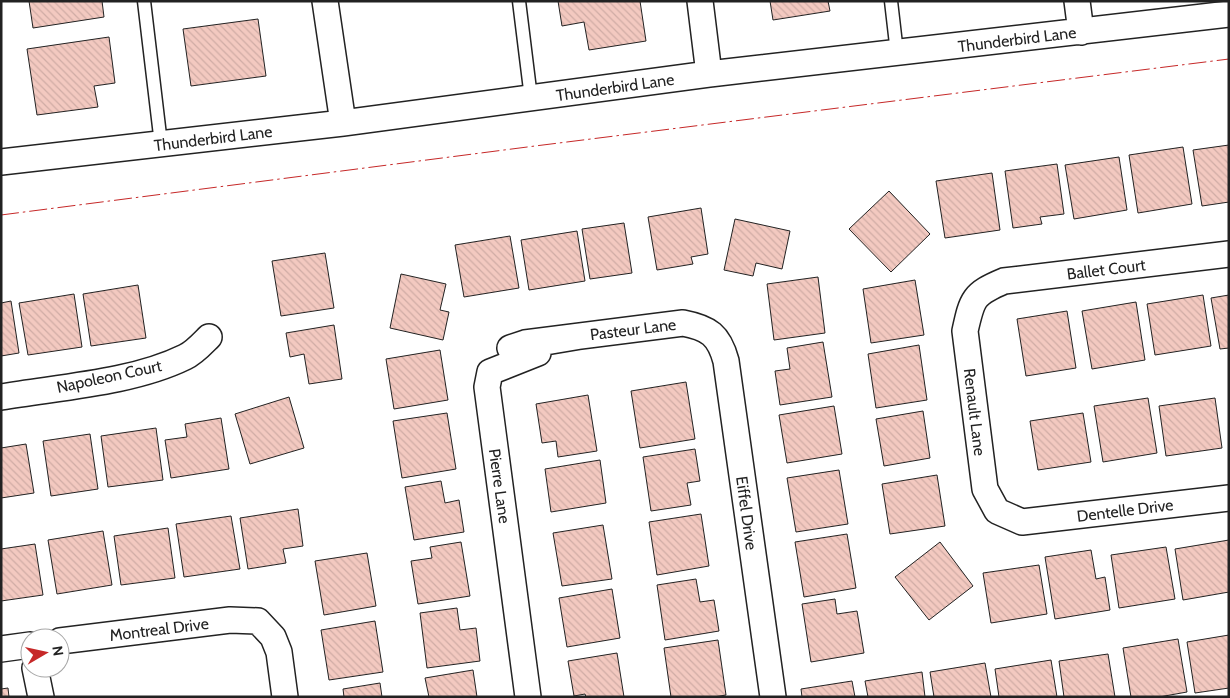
<svg xmlns="http://www.w3.org/2000/svg" width="1230" height="698" font-family="Cabin,sans-serif">
  <defs>
    <pattern id="building-back-hatch" width="6" height="6" patternUnits="userSpaceOnUse" patternTransform="scale(1.25)"><rect width="6" height="6" fill="#f3c9c0"/><path d="M-1 5l2 2M0 0l6 6M5-1l2 2" fill="none" stroke="#d0aca5"/></pattern>
  </defs>
  <rect width="100%" height="100%" fill="#fff"/>
  <path fill="url(#building-back-hatch)" stroke="#222" d="M29 1H102L104 17 33 28Z
    M558 1H640L646 41 589 50 584 22 562 26Z
    M770 1H828L830 11 773 20Z
    M258 19 266 76 191 86 183 29Z
    M109 37 115 83 94 86 98 107 37 115 27 49Z
    M1229 145V202L1202 206 1193 150Z
    M1183 147 1192 204 1138 213 1129 155Z
    M1119 157 1127 210 1074 219 1065 165Z
    M1057 164 1064 214 1040 217 1042 224 1013 228 1005 171Z
    M992 173 1000 230 945 238 936 181Z
    M889 191 930 234 891 272 849 229Z
    M701 208 708 254 691 257 693 264 657 270 648 217Z
    M735 219 790 231 782 269 756 263 753 276 724 270Z
    M624 223 632 273 590 279 582 229Z
    M577 231 585 281 529 290 521 240Z
    M510 236 519 288 464 297 455 245Z
    M325 253 334 308 281 316 272 261Z
    M401 274 446 284 440 310 449 312 443 340 390 328Z
    M818 277 825 333 774 340 767 284Z
    M915 280 924 335 871 343 863 289Z
    M138 285 146 338 91 346 83 294Z
    M74 294 82 347 28 355 19 303Z
    M1203 295 1211 346 1155 355 1147 304Z
    M1229 295V348L1220 349 1211 298Z
    M11 301 19 353 1 356V303Z
    M1136 302 1145 360 1092 369 1082 311Z
    M1067 311 1076 368 1026 376 1017 319Z
    M334 325 342 379 309 384 304 354 290 357 286 333Z
    M823 342 832 397 780 405 775 371 790 369 787 348Z
    M919 345 927 400 876 408 868 354Z
    M440 350 448 400 394 409 386 359Z
    M686 382 695 439 640 448 631 391Z
    M588 395 597 451 558 457 556 441 542 443 536 404Z
    M289 397 304 448 250 464 235 414Z
    M1148 398 1157 453 1103 462 1094 406Z
    M1215 398 1222 448 1166 456 1159 406Z
    M834 406 842 454 787 463 779 415Z
    M923 411 930 458 884 466 876 419Z
    M447 413 456 469 402 478 393 421Z
    M1083 413 1091 462 1038 470 1030 421Z
    M221 418 229 469 171 478 165 440 187 437 185 424Z
    M156 428 163 480 108 487 101 436Z
    M90 434 98 489 51 496 43 441Z
    M26 444 34 493 1 498V448Z
    M695 449 700 481 687 483 691 505 651 511 643 457Z
    M600 460 606 503 551 512 545 469Z
    M839 470 848 524 796 532 787 478Z
    M937 475 945 526 890 534 882 484Z
    M441 481 445 503 459 500 464 532 414 540 405 487Z
    M298 509 303 546 283 549 286 563 248 569 240 518Z
    M701 514 709 566 657 575 649 522Z
    M231 516 240 569 184 577 176 524Z
    M603 525 612 579 562 586 553 533Z
    M168 528 175 578 121 585 114 536Z
    M103 531 112 585 57 594 48 540Z
    M847 534 856 588 804 597 795 542Z
    M1229 540V592L1183 600 1175 549Z
    M461 542 470 596 418 604 411 561 432 558 430 547Z
    M940 542 973 586 929 620 895 577Z
    M35 544 43 595 1 601V549Z
    M1166 547 1175 599 1119 608 1111 555Z
    M1091 550 1096 579 1105 577 1110 610 1055 619 1045 557Z
    M367 553 376 606 324 615 315 561Z
    M1039 565 1047 614 991 623 983 573Z
    M696 579 700 602 714 600 719 631 665 640 657 585Z
    M612 589 620 638 567 647 559 598Z
    M835 599 837 614 857 611 864 653 811 662 802 604Z
    M457 608 460 630 476 628 480 661 427 668 420 613Z
    M375 621 383 672 329 680 321 630Z
    M1229 635V688L1195 693 1187 642Z
    M1178 639 1187 692 1159 697H1131L1123 648Z
    M718 640 726 695 714 697H671L664 648Z
    M617 653 624 697H586L585 694 574 696 568 661Z
    M1108 654 1115 697H1064L1059 661Z
    M1051 660 1057 697H999L995 669Z
    M985 663 991 697H934L930 672Z
    M473 670 477 697H429L425 678Z
    M922 672 925 697H868L865 681Z
    M852 681 855 697H802L801 689Z
    M380 683 382 697H344L343 689Z
    M8 688 9 697H1V689Z"/>
  <g fill="none" stroke-linecap="round" stroke-linejoin="round">
    <defs>
      <path id="service" d="M144 1 161 144
        M519 1 531 98
        M891 1 897 53"/>
      <path id="minor" d="M325 1 343 123
        M700 1 709 74
        M1077 1 1081 32
        M1 162 343 123 709 74 1229 14
        M1229 254 1004 281C973 294 972 299 965 331L985 489 997 511 1022 522 1229 498
        M581 336 510 348 525 343 683 323C709 328 719 335 726 361L773 697
        M1 397C59 387 132 383 185 357 194 353 202 344 209 337
        M60 641 230 620 258 621 273 637 279 652 285 697
        M1 649 30 645
        M35 668 41 697
        M528 697 487 387 490 372 538 353"/>
    </defs>
    <use href="#service" stroke="#222" stroke-width="15"/>
    <use href="#minor" stroke="#222" stroke-width="28"/>
    <use href="#service" stroke="#fff" stroke-width="12"/>
    <use href="#minor" stroke="#fff" stroke-width="25"/>
    <path stroke="#c62828" stroke-width="1" stroke-dasharray="18 4 2.5 4" stroke-linecap="butt" d="M1 215 535 146 1229 59"/>
  </g>
  <g text-anchor="middle" stroke-width="4" stroke-linejoin="round" paint-order="stroke">
    <g font-size="16" fill="#222" stroke="#fff">
      <text transform="translate(1017 39) rotate(-7)" y="6">Thunderbird Lane</text>
      <text transform="translate(615 87) rotate(-8)" y="6">Thunderbird Lane</text>
      <text transform="translate(213 138) rotate(-7)" y="6">Thunderbird Lane</text>
      <text transform="translate(1106 269) rotate(-7)" y="6">Ballet Court</text>
      <text transform="translate(633 329) rotate(-7)" y="6">Pasteur Lane</text>
      <text transform="translate(109 376) rotate(-12)" y="6">Napoleon Court</text>
      <text transform="translate(975 412) rotate(83)" y="6">Renault Lane</text>
      <text transform="translate(500 486) rotate(82)" y="6">Pierre Lane</text>
      <text transform="translate(1125 510) rotate(-7)" y="6">Dentelle Drive</text>
      <text transform="translate(747 513) rotate(82)" y="6">Eiffel Drive</text>
      <text transform="translate(159 629) rotate(-7)" y="6">Montreal Drive</text>
    </g>
  </g>
  <rect width="1230" height="698" fill="none" stroke="#222222" stroke-width="5"/>
  <g transform="translate(45 653) rotate(81)"><circle r="24" fill="#ffffff" stroke="#a7a7a7"/>
  <path d="M0-4L9 19L0 12L-9 19Z" fill="#c62828"/>
  <text y="-8" font-size="14" font-weight="bold" text-anchor="middle" fill="#222222">N</text>
  </g>
</svg>
